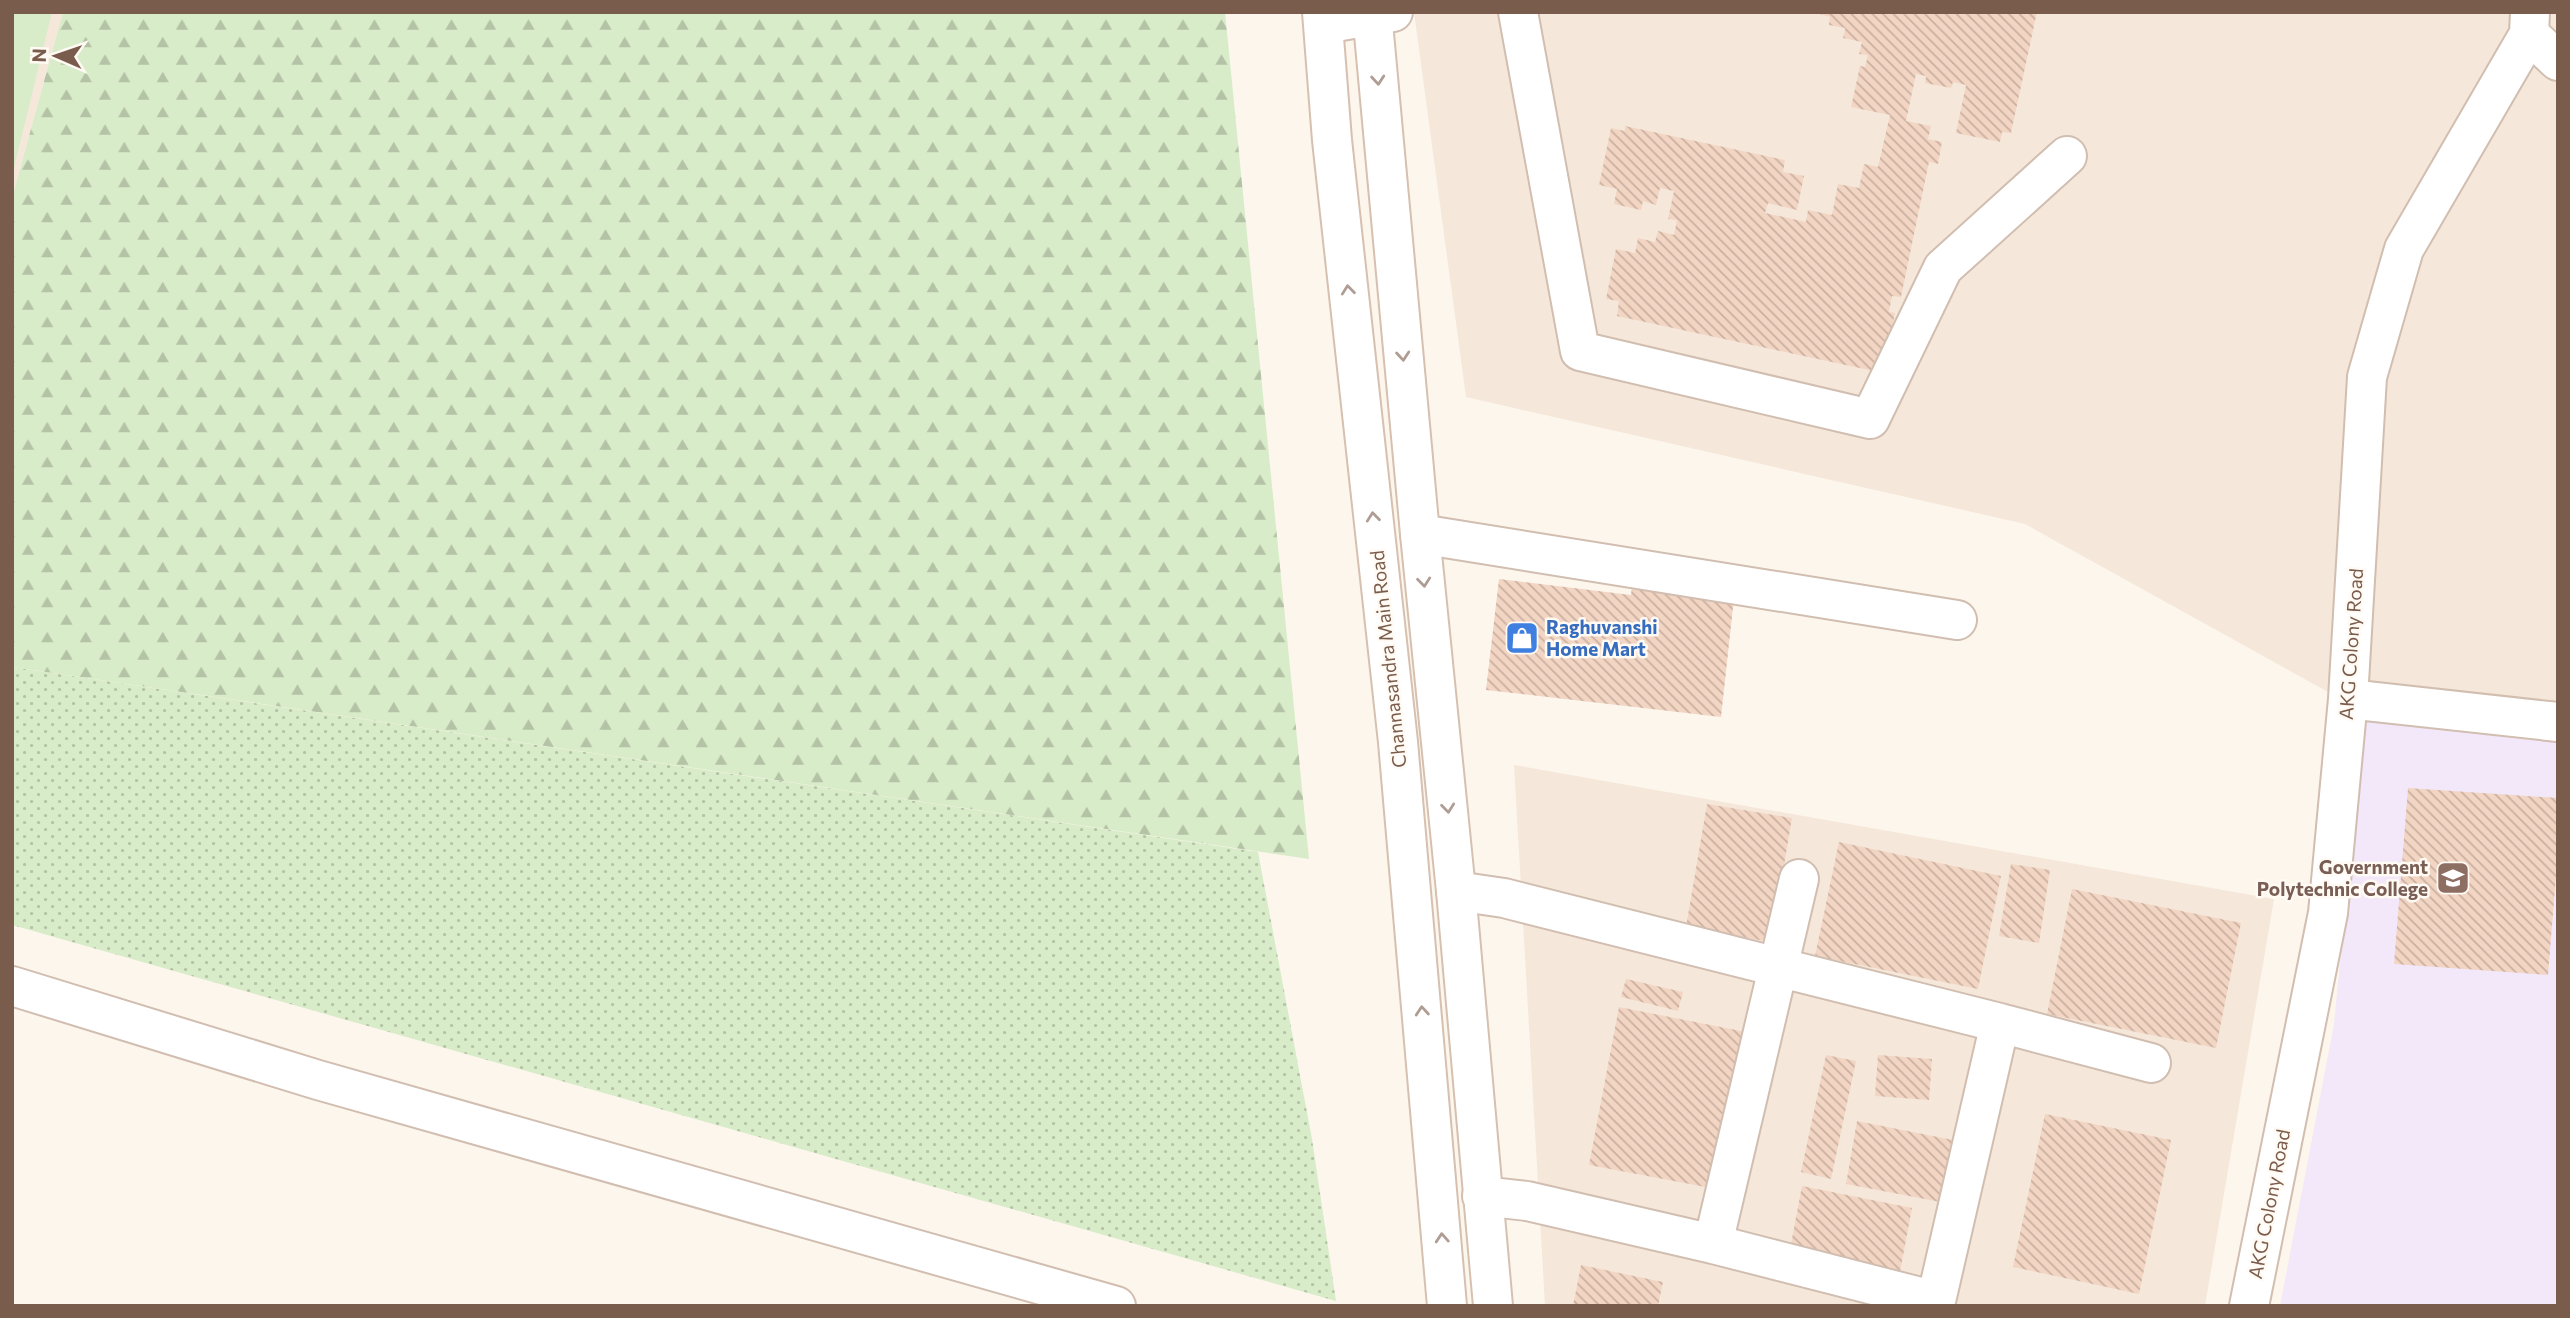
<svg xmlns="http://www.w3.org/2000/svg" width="2570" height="1318" font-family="Commissioner,sans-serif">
  <defs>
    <pattern id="grass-dots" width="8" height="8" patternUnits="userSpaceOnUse" patternTransform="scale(1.75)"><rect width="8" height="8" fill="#d8ecc9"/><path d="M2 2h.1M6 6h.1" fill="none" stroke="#b4c2a5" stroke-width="1.8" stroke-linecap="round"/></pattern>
    <pattern id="forest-firs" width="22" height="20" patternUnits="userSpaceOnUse" patternTransform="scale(1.75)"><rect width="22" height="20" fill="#d8ecc9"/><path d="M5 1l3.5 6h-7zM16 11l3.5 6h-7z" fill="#b4c2a5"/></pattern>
    <pattern id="building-back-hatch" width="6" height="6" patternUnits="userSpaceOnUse" patternTransform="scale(1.75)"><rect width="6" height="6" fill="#f3d5c3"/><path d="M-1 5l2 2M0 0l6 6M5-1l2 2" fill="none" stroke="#cab0a1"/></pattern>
  </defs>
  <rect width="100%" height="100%" fill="#fdf6ec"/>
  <path fill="#f5e8da" d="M12 12H63L12 198Z
    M1414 12H2558V732L2364 712 2025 524 1466 397Z
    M1514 765 2274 899 2205 1306H1545Z"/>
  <path fill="#f3e8fa" d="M2364 712 2558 732V1306H2280L2334 1024Z"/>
  <path fill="url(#grass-dots)" d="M12 667 1258 852 1312 1139 1336 1301 12 925Z"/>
  <path fill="url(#forest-firs)" d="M63 12H1225L1309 859 12 667V198Z"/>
  <path fill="#d8ecc9" d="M12 12H52L12 176Z"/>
  <path fill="url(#building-back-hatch)" d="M1813 12H2037L2011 133 2002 132 2000 142 1956 133 1966 85 1953 82 1951 88 1925 83 1926 76 1916 74 1906 121 1931 126 1928 139 1942 142 1938 164 1929 162 1901 297 1892 296 1889 312 1895 313 1883 373 1617 316 1619 301 1606 299 1616 249 1635 253 1638 238 1655 242 1658 231 1674 235 1677 220 1668 219 1674 191 1660 188 1656 205 1643 201 1641 210 1614 204 1617 189 1599 185 1611 128 1625 131V126L1785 160 1783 172 1804 176 1797 210 1768 203 1765 213 1806 222 1808 210 1832 215 1838 184 1859 188 1864 164 1878 167 1890 115 1851 107 1860 66 1865 67 1868 55 1859 54 1862 42 1843 38 1845 28 1829 25 1830 17Z
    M1499 579 1631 595 1632 586 1734 598 1721 717 1486 690Z
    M2408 788 2558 798V852L2548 975 2394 964Z
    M1707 804 1792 818 1771 942 1686 927Z
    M1839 842 2001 876 1978 989 1815 956Z
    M2011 864 2050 870 2039 943 1999 936Z
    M2072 889 2241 923 2216 1048 2047 1014Z
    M1626 979 1683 992 1678 1011 1621 997Z
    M1619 1007 1746 1032 1716 1189 1589 1165Z
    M1826 1055 1856 1061 1831 1179 1801 1172Z
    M1878 1055 1932 1059 1929 1100 1875 1096Z
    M2045 1114 2171 1140 2139 1294 2013 1267Z
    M1857 1121 1963 1142 1951 1204 1846 1184Z
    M1802 1186 1912 1208 1900 1272 1790 1249Z
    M1581 1265 1663 1282 1658 1306H1573Z"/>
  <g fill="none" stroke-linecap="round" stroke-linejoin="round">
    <defs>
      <path id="minor" d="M1518 12 1580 351 1870 419 1943 268 2067 156
        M1324 24 1393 12
        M2529 34 2558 61
        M1420 534 1957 620
        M2348 699 2558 722
        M1456 891 1504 898 2000 1023 1936 1301 1713 1244 1799 879
        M12 986 318 1080 1116 1306
        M2000 1023 2151 1063
        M1482 1196 1527 1201 1713 1244
        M2249 1306 2328 913 2348 699 2367 377 2404 249 2529 34 2530 12"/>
      <path id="secondary" d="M1322 12 1332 140 1398 742 1447 1306
        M1372 12 1420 534 1456 891 1493 1306"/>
    </defs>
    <use href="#minor" stroke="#d1beb0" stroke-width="42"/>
    <use href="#secondary" stroke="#d6c0b0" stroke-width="42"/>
    <use href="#minor" stroke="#fff" stroke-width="38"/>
    <use href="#secondary" stroke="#fff" stroke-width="38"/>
  </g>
  <defs><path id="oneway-chevron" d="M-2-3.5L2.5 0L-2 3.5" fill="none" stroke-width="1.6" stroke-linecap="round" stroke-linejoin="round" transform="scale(1.75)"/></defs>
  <g stroke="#af9d94">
    <use href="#oneway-chevron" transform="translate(1378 80) rotate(85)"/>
    <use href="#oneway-chevron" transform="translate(1348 290) rotate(-96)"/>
    <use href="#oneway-chevron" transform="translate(1403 356) rotate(85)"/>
    <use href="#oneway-chevron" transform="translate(1373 517) rotate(-96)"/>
    <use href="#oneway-chevron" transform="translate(1424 582) rotate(84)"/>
    <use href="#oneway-chevron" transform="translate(1448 808) rotate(84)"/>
    <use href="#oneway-chevron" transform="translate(1422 1011) rotate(-95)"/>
    <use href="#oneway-chevron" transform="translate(1442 1238) rotate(-94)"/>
  </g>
  <defs>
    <symbol id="shop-square" viewBox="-11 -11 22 22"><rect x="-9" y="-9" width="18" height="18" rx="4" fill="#3f7fe0" stroke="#fffaf3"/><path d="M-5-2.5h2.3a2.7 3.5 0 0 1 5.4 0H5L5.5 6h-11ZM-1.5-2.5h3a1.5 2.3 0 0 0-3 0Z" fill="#fff"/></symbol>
    <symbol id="university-square" viewBox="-11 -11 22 22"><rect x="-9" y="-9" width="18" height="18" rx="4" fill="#8d6e63" stroke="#fffaf3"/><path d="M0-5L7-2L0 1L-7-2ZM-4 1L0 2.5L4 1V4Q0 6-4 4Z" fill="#fff"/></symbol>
  </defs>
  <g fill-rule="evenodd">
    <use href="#shop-square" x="1503" y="619" width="38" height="38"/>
    <use href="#university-square" x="2434" y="859" width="38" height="38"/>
  </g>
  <g text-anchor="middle" stroke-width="5" stroke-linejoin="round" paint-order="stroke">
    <g font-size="19" font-weight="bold" fill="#366cbe" stroke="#fffaf3" text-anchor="start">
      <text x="1546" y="634">Raghuvanshi<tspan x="1546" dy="22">Home Mart</tspan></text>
    </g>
    <g font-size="19" fill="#7a5c4d" stroke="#fffaf3">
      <text transform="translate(2351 644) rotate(-86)" y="7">AKG Colony Road</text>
      <text transform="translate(1388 659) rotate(-96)" y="7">Channasandra Main Road</text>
      <text transform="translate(2269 1204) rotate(-79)" y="7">AKG Colony Road</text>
    </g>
    <g font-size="19" font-weight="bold" fill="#785e54" stroke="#fffaf3" text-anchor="end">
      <text x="2428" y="874">Government<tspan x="2428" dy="22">Polytechnic College</tspan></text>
    </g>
  </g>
  <rect width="2570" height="1318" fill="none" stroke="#7a5c4d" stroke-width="28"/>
  <g transform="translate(56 56) rotate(272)" stroke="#fffaf3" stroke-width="5" paint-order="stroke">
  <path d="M0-5L12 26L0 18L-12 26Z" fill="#7a5c4d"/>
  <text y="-10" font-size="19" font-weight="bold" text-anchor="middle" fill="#7a5c4d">N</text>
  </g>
</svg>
